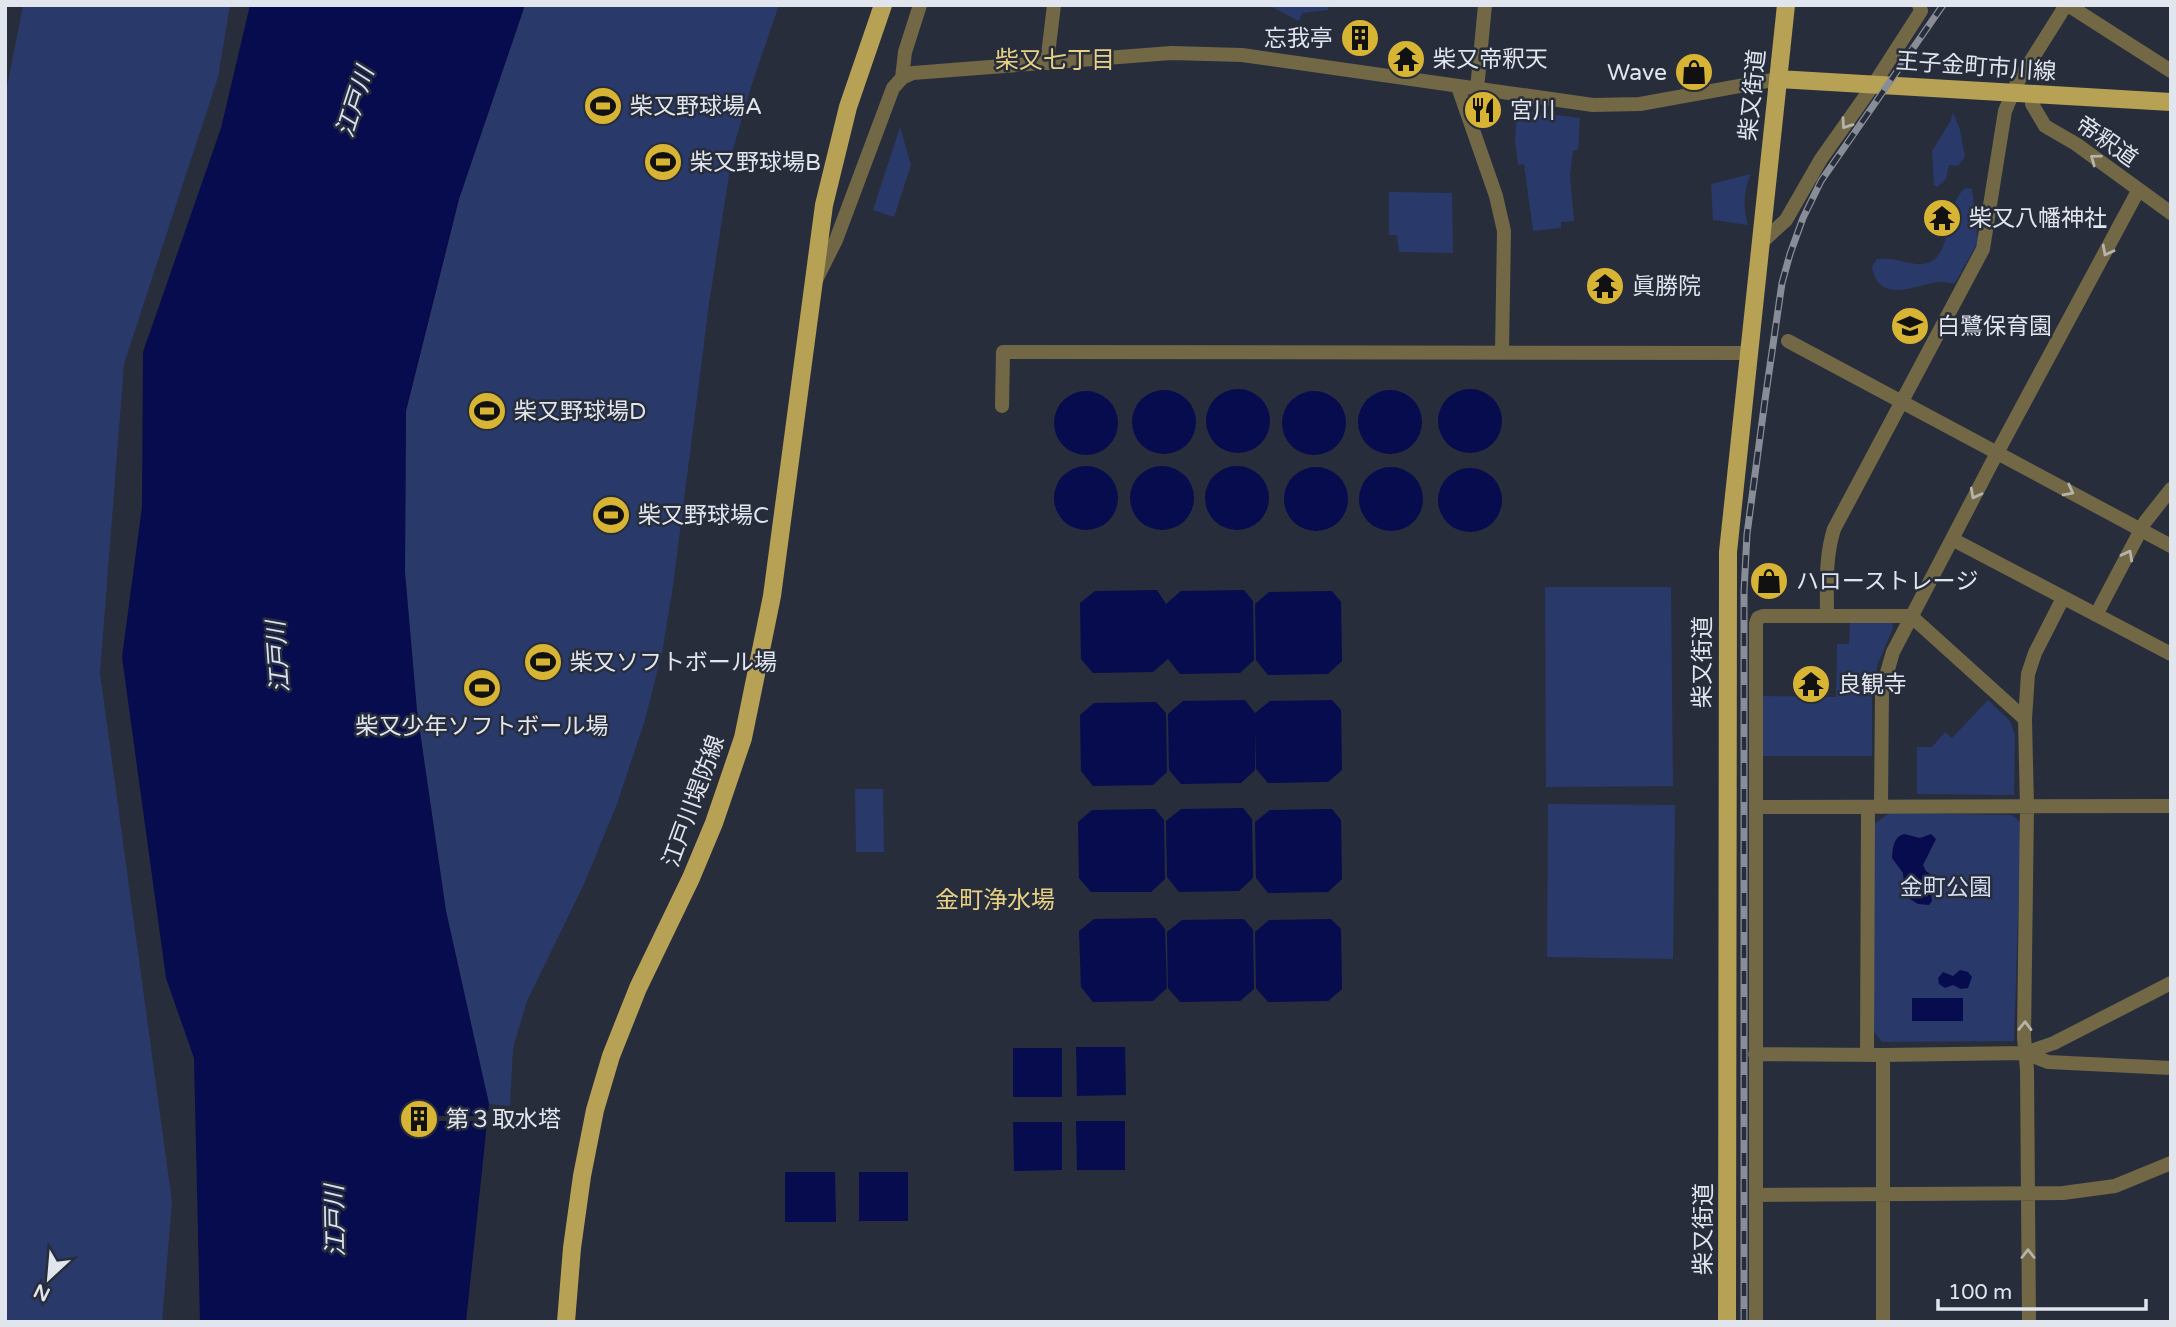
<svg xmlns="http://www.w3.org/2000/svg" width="2176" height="1327" font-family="'Varela Round','Noto Sans JP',sans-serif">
  <rect width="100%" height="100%" fill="#272d3b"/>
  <path fill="#293a6a" d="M23 5H230L218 77 124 364 100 673 172 1202 162 1322H5V98Z
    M525 5H779L752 84 733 149 709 304 673 586 662 653 645 720 617 804 584 884 527 1001 513 1048 510 1106 489 1104 446 911 417 711 405 572 406 411 459 199Z
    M1268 5H1329L1328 10 1302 13 1299 21Z
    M1517 110 1580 118 1578 150H1573L1570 175 1574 221 1561 222V228L1533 231 1524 164 1518 165 1515 140Z
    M1953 112 1960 130 1965 157 1958 166 1949 165 1946 179 1937 187 1934 185 1932 151 1950 122Z
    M900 127 911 165 894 217 873 210Z
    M1751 174C1743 190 1743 208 1748 225L1713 220 1711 184Z
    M1966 188 1972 189 1978 242 1955 283C1949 284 1944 281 1938 282 1912 286 1879 304 1872 267L1877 259C1896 257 1906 264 1921 264 1955 264 1943 202 1966 188Z
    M1389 192 1452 193 1453 253 1399 252 1397 235H1389Z
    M1545 587H1671L1673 786 1546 787Z
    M1850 622 1892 623 1893 628 1878 663 1872 690V756H1763V696L1836 697 1837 644H1849Z
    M1988 700 2010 721 2015 735 2014 795 1917 794V747H1932L1945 732 1952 738Z
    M855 789H883L884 852H856Z
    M1548 804 1675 805 1673 959 1547 957Z
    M1889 813 2012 815 2021 823 2014 1041 1882 1042 1873 1030 1872 826Z"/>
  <path fill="#060c4d" d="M250 5H525L459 199 406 411 405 572 417 711 446 911 489 1104 466 1322H200L194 1058 166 978 122 657 142 507 143 352 221 128Z
    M1438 421a32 32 0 1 1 64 0a32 32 0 1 1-64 0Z
    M1206 421a32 32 0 1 1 64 0a32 32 0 1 1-64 0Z
    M1358 422a32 32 0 1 1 64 0a32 32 0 1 1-64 0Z
    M1132 422a32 32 0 1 1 64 0a32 32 0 1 1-64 0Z
    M1282 423a32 32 0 1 1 64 0a32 32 0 1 1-64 0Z
    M1054 423a32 32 0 1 1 64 0a32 32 0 1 1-64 0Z
    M1130 498a32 32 0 1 1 64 0a32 32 0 1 1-64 0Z
    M1054 498a32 32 0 1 1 64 0a32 32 0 1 1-64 0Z
    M1205 498a32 32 0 1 1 64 0a32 32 0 1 1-64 0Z
    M1359 499a32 32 0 1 1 64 0a32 32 0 1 1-64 0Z
    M1284 499a32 32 0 1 1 64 0a32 32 0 1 1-64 0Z
    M1438 500a32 32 0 1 1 64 0a32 32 0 1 1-64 0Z
    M1157 590 1166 604 1181 591 1244 590 1253 601 1254 660 1240 673 1180 674 1168 659 1153 672 1093 673 1081 659 1080 603 1095 591Z
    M1332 591 1341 602 1342 661 1328 674 1268 675 1256 660 1255 604 1269 592Z
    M1245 700 1255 713 1270 701 1332 700 1341 710 1342 770 1328 782 1268 783 1256 769 1255 730V770L1241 783 1181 784 1169 770 1168 714 1183 701Z
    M1156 702 1166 713 1167 772 1153 785 1093 786 1081 771 1080 715 1094 703Z
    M1243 808 1252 819 1253 878 1239 891 1179 892 1167 877 1166 821 1181 809Z
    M1155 809 1164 820 1165 879 1151 892H1091L1079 878 1078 822 1092 810Z
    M1332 809 1341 820 1342 879 1328 892 1268 893 1256 878 1255 822 1270 810Z
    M1904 834 1920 838 1931 834 1936 839 1923 865 1926 871 1934 877 1931 892 1932 901 1929 905 1918 904 1905 896 1903 873 1892 858C1893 849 1893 837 1904 834Z
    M1156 918 1165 929 1167 988 1153 1001 1093 1002 1081 987 1079 931 1094 919Z
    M1244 919 1253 930 1254 989 1240 1001 1180 1002 1168 988 1167 932 1182 920Z
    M1331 919 1341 929 1342 989 1328 1001 1268 1002 1256 988 1255 932 1269 920Z
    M1960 970 1968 972 1972 977 1968 988 1961 989 1953 985 1945 988 1939 984 1938 978 1943 972 1953 976Z
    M1912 998H1963V1021H1912Z
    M1076 1047H1125L1126 1095 1077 1096Z
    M1013 1048H1062V1097H1013Z
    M1076 1121H1125V1170H1077Z
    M1013 1122H1062V1170L1014 1171Z
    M785 1172H835L836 1222H785Z
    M859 1172H908V1221H859Z"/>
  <path fill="#272d3b" d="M429 1116H491V1121H430Z"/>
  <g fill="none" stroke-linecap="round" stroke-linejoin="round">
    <path stroke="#726845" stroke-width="14" d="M2068 5 2171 71
      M1047 63 1054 5
      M902 78 905 52 920 5
      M1458 87 1496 196 1504 231 1502 352
      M1477 89 1485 5
      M2032 95V104L2045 126 2076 144 2171 213
      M1762 242 1786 220 1821 159 1874 84 1921 11 1919 5
      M816 280 836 240 893 88 902 78 913 73 1171 53 1242 55 1593 105 1640 104 1778 79
      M1788 341 2171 546
      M1002 406 1003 352 1750 353
      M1952 539 2171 654
      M1827 615C1827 586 1825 557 1834 529L1983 249 2005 111 2017 83 2066 5
      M2096 615 2145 522 2171 489
      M2025 719 2028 674 2035 653 2063 598
      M1756 807 2171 806
      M1881 807 1882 690 1893 652 1997 453 2138 191
      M2025 1053 2048 1062 2171 1068
      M1755 1054 1883 1055 2025 1053 2054 1043 2171 983
      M1867 1055 1868 807
      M1756 1195 2063 1193 2115 1186 2171 1163
      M1756 1322V623L1758 618 1763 616H1911L2025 719 2027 807 2024 1037 2027 1070 2029 1322
      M1883 1322V1055"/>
    <path stroke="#b7a155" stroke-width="18" d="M1778 79 2171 102
      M566 1322 572 1248 582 1176 595 1110 611 1056 638 988 691 878 714 823 743 738 772 596 824 205 848 107 883 5
      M1727 1322 1728 552 1786 5"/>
    <defs>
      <path id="rail" d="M1744 1322V591L1747 534 1765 400 1782 283 1790 254 1803 218 1821 181 1943 5"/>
    </defs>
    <use href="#rail" stroke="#888d98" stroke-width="7"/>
    <use href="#rail" stroke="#272d3b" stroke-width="4.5" stroke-dasharray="13" stroke-linecap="butt"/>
  </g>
  <defs><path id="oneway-chevron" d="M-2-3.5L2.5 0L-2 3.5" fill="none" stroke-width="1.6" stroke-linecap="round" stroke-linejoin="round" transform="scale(1.75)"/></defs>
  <g stroke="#b5b3aa">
    <use href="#oneway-chevron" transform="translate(1846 124) rotate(125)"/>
    <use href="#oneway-chevron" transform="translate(2095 159) rotate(-144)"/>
    <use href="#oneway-chevron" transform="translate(2107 251) rotate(118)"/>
    <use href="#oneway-chevron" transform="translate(2069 491) rotate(28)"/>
    <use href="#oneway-chevron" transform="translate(1975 494) rotate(118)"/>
    <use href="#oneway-chevron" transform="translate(2128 555) rotate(-62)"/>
    <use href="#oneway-chevron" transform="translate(2025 1026) rotate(-89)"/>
    <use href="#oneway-chevron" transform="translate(2028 1254) rotate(-90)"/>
  </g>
  <defs>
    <symbol id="building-disc" viewBox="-11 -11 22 22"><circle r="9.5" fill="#d7b434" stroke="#272d3b"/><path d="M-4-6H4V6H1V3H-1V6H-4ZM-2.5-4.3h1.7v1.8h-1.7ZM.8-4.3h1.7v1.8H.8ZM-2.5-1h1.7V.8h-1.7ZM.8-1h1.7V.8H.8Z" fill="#111"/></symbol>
    <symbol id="temple-disc" viewBox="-11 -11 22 22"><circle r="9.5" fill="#d7b434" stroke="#272d3b"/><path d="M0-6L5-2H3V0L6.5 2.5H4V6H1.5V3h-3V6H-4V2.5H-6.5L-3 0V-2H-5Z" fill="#111"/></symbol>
    <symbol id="shop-disc" viewBox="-11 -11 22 22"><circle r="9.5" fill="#d7b434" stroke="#272d3b"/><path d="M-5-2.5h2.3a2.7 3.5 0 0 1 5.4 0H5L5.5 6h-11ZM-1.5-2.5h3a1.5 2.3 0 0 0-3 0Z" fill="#111"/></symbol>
    <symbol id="stadium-disc" viewBox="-11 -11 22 22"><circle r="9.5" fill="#d7b434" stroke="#272d3b"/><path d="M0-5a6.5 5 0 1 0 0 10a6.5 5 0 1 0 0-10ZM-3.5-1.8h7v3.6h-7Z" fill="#111"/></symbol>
    <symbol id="restaurant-disc" viewBox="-11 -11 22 22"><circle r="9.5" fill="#d7b434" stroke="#272d3b"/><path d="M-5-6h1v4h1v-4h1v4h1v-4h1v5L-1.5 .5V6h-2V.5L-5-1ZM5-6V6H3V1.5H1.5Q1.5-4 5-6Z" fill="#111"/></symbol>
    <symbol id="school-disc" viewBox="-11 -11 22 22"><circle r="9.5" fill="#d7b434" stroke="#272d3b"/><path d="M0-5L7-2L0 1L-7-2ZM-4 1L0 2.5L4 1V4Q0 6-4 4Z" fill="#111"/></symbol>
  </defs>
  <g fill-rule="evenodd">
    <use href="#building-disc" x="1338" y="16" width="44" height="44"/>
    <use href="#temple-disc" x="1384" y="37" width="44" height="44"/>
    <use href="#shop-disc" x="1672" y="50" width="44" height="44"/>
    <use href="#stadium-disc" x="581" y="84" width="44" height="44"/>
    <use href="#restaurant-disc" x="1461" y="88" width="44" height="44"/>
    <use href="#stadium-disc" x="641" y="140" width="44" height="44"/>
    <use href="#temple-disc" x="1920" y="196" width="44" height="44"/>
    <use href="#temple-disc" x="1583" y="264" width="44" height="44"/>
    <use href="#school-disc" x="1888" y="304" width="44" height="44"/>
    <use href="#stadium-disc" x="465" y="389" width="44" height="44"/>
    <use href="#stadium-disc" x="589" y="493" width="44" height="44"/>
    <use href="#shop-disc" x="1747" y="559" width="44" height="44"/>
    <use href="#stadium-disc" x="521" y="640" width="44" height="44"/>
    <use href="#temple-disc" x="1789" y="662" width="44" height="44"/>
    <use href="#stadium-disc" x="460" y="666" width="44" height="44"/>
    <use href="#building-disc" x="397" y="1097" width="44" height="44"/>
  </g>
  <g text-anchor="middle" stroke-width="5" stroke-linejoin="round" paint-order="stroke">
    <g font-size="23" fill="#e1e5ee" stroke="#272d3b" text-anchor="start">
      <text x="1333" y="46" text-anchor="end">忘我亭</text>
      <text x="1433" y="67">柴又帝釈天</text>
      <text x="1667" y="80" text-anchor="end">Wave</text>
      <text x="630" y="114">柴又野球場A</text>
      <text x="1510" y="118">宮川</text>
      <text x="690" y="170">柴又野球場B</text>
      <text x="1969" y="226">柴又八幡神社</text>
      <text x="1632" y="294">眞勝院</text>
      <text x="1937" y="334">白鷺保育園</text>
      <text x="514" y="419">柴又野球場D</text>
      <text x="638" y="523">柴又野球場C</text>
      <text x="1796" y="589">ハローストレージ</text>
      <text x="570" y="670">柴又ソフトボール場</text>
      <text x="1838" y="692">良観寺</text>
      <text x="482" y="734" text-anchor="middle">柴又少年ソフトボール場</text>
      <text x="446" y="1127">第３取水塔</text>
    </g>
    <g font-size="23" fill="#e1e5ee" stroke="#272d3b">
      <text transform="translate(1976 66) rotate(4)" y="8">王子金町市川線</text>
      <text transform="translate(1752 95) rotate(-84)" y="8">柴又街道</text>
      <text transform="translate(2107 141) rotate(35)" y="8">帝釈道</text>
      <text transform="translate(1702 662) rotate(-90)" y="8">柴又街道</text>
      <text transform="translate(693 801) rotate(-70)" y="8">江戸川堤防線</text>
      <text transform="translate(1703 1229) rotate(-90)" y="8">柴又街道</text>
    </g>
    <g font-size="23" fill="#d4dcf1" stroke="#272d3b">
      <text x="1946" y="895">金町公園</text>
    </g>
    <g font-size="24" fill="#e9d184" stroke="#272d3b">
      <text x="1055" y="68">柴又七丁目</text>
      <text x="995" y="908">金町浄水場</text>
    </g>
    <g font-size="24" font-style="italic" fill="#d9e2f6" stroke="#272d3b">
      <text transform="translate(355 102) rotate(-72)" y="8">江戸川</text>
      <text transform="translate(278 657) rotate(-94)" y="8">江戸川</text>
      <text transform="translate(335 1221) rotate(-91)" y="8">江戸川</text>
    </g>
  </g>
  <rect width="2176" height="1327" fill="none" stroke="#e1e5ee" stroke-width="14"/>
  <g transform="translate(49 1278) rotate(206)" stroke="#272d3b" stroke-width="5" paint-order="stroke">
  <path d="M0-5L12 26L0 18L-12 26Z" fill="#e1e5ee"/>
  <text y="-10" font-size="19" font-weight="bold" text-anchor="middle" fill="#e1e5ee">N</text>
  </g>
  <path d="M1938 1299v10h208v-10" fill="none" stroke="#e1e5ee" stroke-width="3.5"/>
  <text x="1948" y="1299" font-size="21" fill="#e1e5ee" stroke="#272d3b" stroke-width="5" paint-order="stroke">100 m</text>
</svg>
